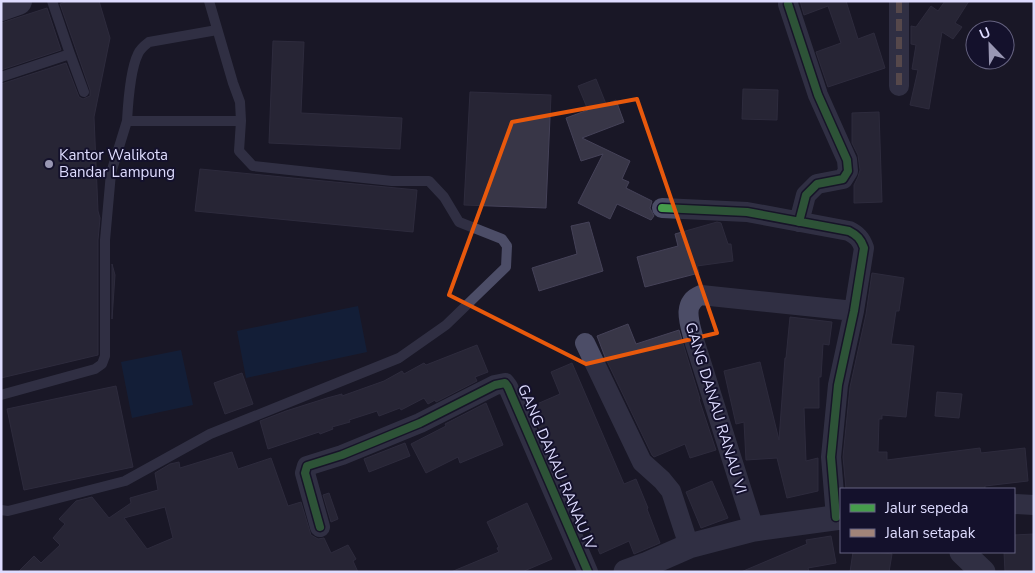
<svg xmlns="http://www.w3.org/2000/svg" width="1035" height="573" font-family="'Nunito Sans',sans-serif">
  <rect width="100%" height="100%" fill="#191726"/>
  <path fill="#0d274c" d="M358 306 367 352 246 378 237 331Z
    M181 350 193 405 132 418 121 362Z"/>
  <path fill="#383647" stroke="#454258" fill-rule="evenodd" d="M68 1H99L110 38 94 117 98 211 100 218 98 240V355L1 378V84L66 63 79 97 83 99 90 96V90L60 4Z
    M800 1H846L858 39 874 33 885 68 828 87 816 52 841 43 828 6 804 15Z
    M945 1H969L955 23 962 27 953 39 942 32 929 109 910 105 918 70 912 69 916 45 911 44V26L916 27 931 6 938 11Z
    M47 8 61 50 1 70V23Z
    M273 41 304 42 301 113 402 118 400 149 269 143Z
    M596 79 606 104 616 100 624 122 582 138 630 161 622 179 629 182 626 188 652 201 650 208 654 216 651 220 617 204 610 219 578 203 603 154 581 161 566 118 588 110 578 86Z
    M743 89 778 90 777 120 742 119Z
    M470 92 551 95 546 208 464 205Z
    M879 112 882 202 854 203V185L858 177 860 170 858 155 852 143V113Z
    M200 169 417 190 413 232 195 211Z
    M589 222 603 271 539 291 532 268 577 254 571 226Z
    M717 222 721 223 728 244H731L733 261 697 266 699 273 645 287 637 257 678 246 675 234Z
    M112 264 115 275 112 319Z
    M872 273 904 278 899 311H896L891 344 914 346 906 417 882 415V419H879L878 452H887V460L980 448 981 453 1025 448 1028 481 985 486V489H846L843 457 850 387 866 314Z
    M790 317 832 322 829 345 823 344 821 377H819V408H804L806 461 818 458V491L787 498 777 458 746 460 744 422 736 424 724 371 760 362 779 440 785 358H786Z
    M628 324 636 344 679 330 700 399H699L716 450 690 458 685 444 654 457 652 455 605 357 597 336Z
    M477 345 488 372 475 377 477 381 436 402 435 400 428 404 424 398 401 410 400 408 379 416 377 411 349 420 350 422 332 427 333 429 320 434 319 432 268 449 260 421 286 411 327 398 342 394V396L384 381 402 371 404 374 424 363 426 365Z
    M572 363 624 484 636 479 648 508 647 509 660 543 634 554 629 541 600 554 585 518 582 519 572 494 568 495 530 407 560 394 551 372Z
    M242 373 253 404 225 414 214 383Z
    M116 386 133 467 24 490 7 409Z
    M937 392 962 394 959 418 935 416Z
    M486 403 503 445 460 463 458 457 426 473 411 444 446 426 445 424Z
    M405 443 410 456 369 472 364 459Z
    M232 452 238 469 271 458 288 506 301 502 311 535 318 539 324 538 331 553 348 545 356 559 353 561 358 572H18L34 556 41 563 60 545 53 538 65 524 59 519 76 501 92 497 109 518 131 503 130 498 158 490 155 473 170 464 179 462 180 468ZM165 507 173 538 147 549 124 518Z
    M712 481 728 518 701 528 686 492Z
    M329 493 338 519 331 522 323 495Z
    M527 503 552 559 522 572H451L499 552 497 548 499 547 487 522Z
    M1034 534V572H1005L1004 552H1014V535Z
    M831 536 836 563 808 568 809 572H741L807 544 806 540Z
    M853 552H876L892 554 889 572H850Z"/>
  <g fill="none" stroke-linecap="round" stroke-linejoin="round">
    <path stroke="#4c4d67" stroke-width="10" d="M209 1 233 83 240 102 241 121H127C128 103 130 70 138 54 140 49 145 45 149 42L217 30
      M70 54 84 92
      M1 77 70 54 52 1
      M1 395 95 369 102 364 105 356V240L111 173 127 121
      M1 510 8 511 125 481 210 434 399 358 446 325 506 267 507 246 502 239 459 222 444 197 429 181H392L253 166 239 151 241 121"/>
    <path stroke="#4c4d67" stroke-width="20" d="M899 1V86
      M788 4 818 95 847 160 848 171 843 179 817 184 806 195 799 222
      M662 208 747 212 849 231C857 235 861 239 864 248L854 311 838 385 831 457 836 517
      M585 343 642 462 662 480 671 491 689 546
      M1014 504 1034 505
      M320 527 305 473 307 466 342 455 420 423 495 385 505 383 508 387 588 572
      M754 529 694 340C690 324 681 303 701 295L854 311"/>
    <path stroke="#4c4d67" stroke-width="25" d="M962 552 983 572
      M626 572 648 564 689 546 754 529 841 517"/>
    <path stroke="#50516c" stroke-width="28" d="M1 7 18 1"/>
    <path stroke="#a18479" stroke-width="6" stroke-dasharray="12 6" stroke-linecap="butt" d="M899 1V86"/>
    <defs>
      <path id="cycleway" d="M788 4 818 95 847 160 848 171 843 179 817 184 806 195 799 222
        M662 208 747 212 849 231C857 235 861 239 864 248L854 311 838 385 831 457 836 517
        M320 527 305 473 307 466 342 455 420 423 495 385 505 383 508 387 588 572"/>
    </defs>
    <use href="#cycleway" stroke="#14112c" stroke-width="11"/>
    <use href="#cycleway" stroke="#469c4c" stroke-width="8"/>
  </g>
  <path d="M0 0H1035V573H0ZM637 99 717 333 586 364 449 295 512 122Z" fill="#191726" fill-opacity=".55" fill-rule="evenodd"/>
  <path fill="none" stroke="#e8590c" stroke-width="4" stroke-linejoin="round" d="M637 99 717 333 586 364 449 295 512 122Z"/>
  <circle fill="#9997b3" stroke="#14112c" stroke-width="2" cx="49" cy="164" r="5"/>
  <g text-anchor="middle" stroke-width="4" stroke-linejoin="round" paint-order="stroke">
    <g font-size="15" fill="#dedcff" stroke="#14112c" text-anchor="start">
      <text x="59" y="160">Kantor Walikota<tspan x="59" dy="17">Bandar Lampung</tspan></text>
    </g>
    <g font-size="15" fill="#dedcff" stroke="#14112c">
      <text transform="translate(716 408) rotate(73)" y="5">GANG DANAU RANAU VI</text>
      <text transform="translate(557 467) rotate(67)" y="5">GANG DANAU RANAU IV</text>
    </g>
  </g>
  <rect width="1035" height="573" fill="none" stroke="#dedcff" stroke-width="5"/>
  <rect x="840" y="488" width="175" height="65" fill="#14112c" stroke="#656280"/>
  <rect x="850" y="504" width="25" height="8" fill="#469c4c" stroke="#656280"/>
  <text x="885" y="513" font-size="15" fill="#dedcff">Jalur sepeda</text>
  <rect x="850" y="529" width="25" height="8" fill="#a18479" stroke="#656280"/>
  <text x="885" y="538" font-size="15" fill="#dedcff">Jalan setapak</text>
  <g transform="translate(990 45) rotate(337)"><circle r="24" fill="#14112c" stroke="#656280"/>
  <path d="M0-4L9 19L0 12L-9 19Z" fill="#9997b3"/>
  <text y="-8" font-size="14" font-weight="bold" text-anchor="middle" fill="#dedcff">U</text>
  </g>
</svg>
